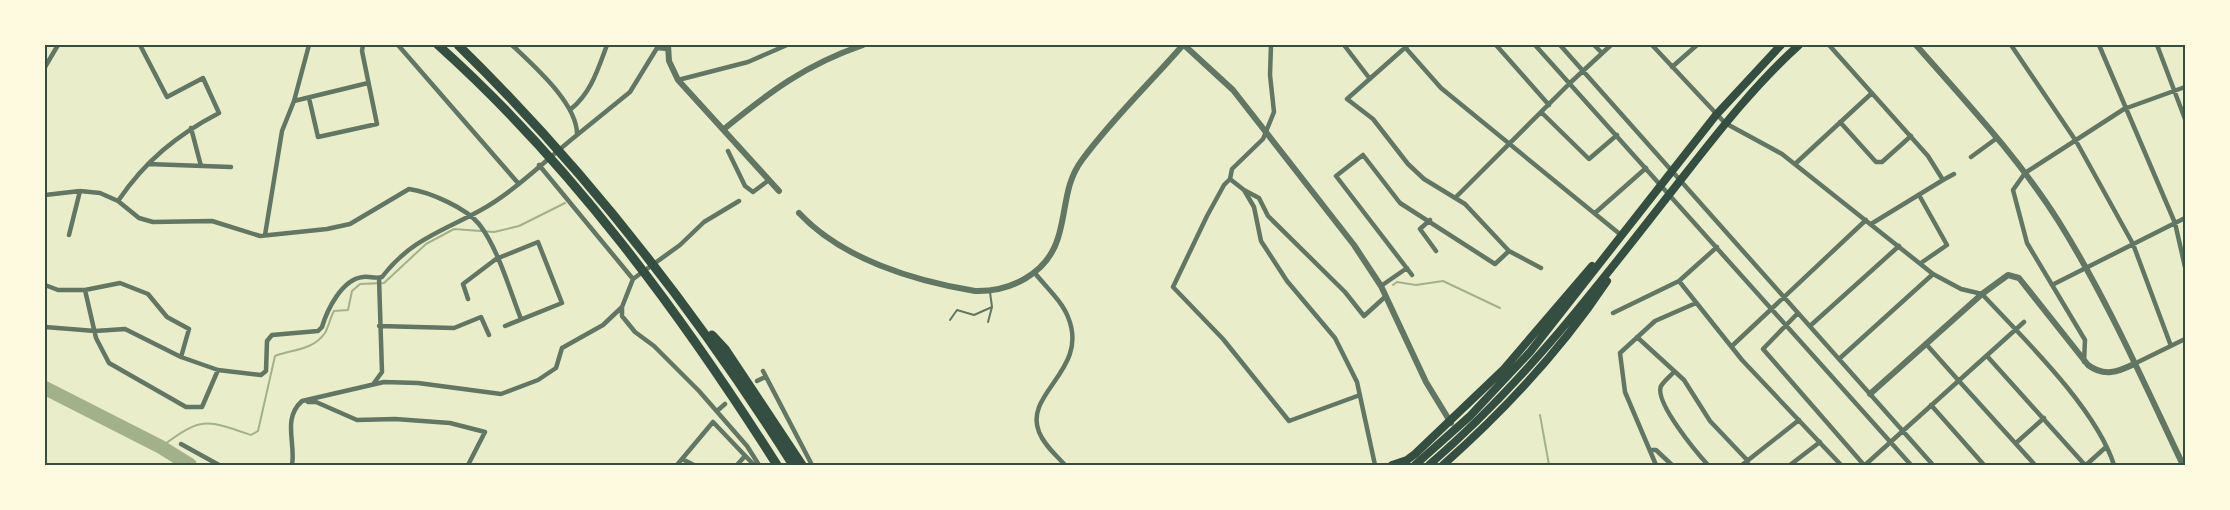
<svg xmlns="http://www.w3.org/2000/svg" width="2230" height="510" font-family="'Titillium Web',sans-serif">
  <rect width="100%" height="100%" fill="#e9edc9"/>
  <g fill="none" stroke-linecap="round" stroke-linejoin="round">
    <path stroke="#a3b18a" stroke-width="2" d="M1393 285 1397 282 1416 285 1443 281 1500 308
      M1540 415 1549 465
      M161 447C201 417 205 419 251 435L258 431 275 356C293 349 312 351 325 333 329 326 330 318 334 311L348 310 352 291 360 284 384 283 426 244 454 229 494 232 519 226 565 203"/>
    <path stroke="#a3b18a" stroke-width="14" d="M45 388 161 447 190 465"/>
    <path stroke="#617663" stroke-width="2" d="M950 320 957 310 974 315 992 307
      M988 322 992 307 990 292"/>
    <path stroke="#617663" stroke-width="4.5" d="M398 45 518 183
      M1271 45 1270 75 1274 112 1263 139 1232 169 1230 179 1224 185 1207 216 1173 287 1223 339 1289 421 1360 395
      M1344 45 1370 79
      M1403 45 1441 88 1621 235
      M1408 45 1347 99 1373 119 1408 164 1424 179 1465 204 1509 251 1541 268
      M1496 45 1549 105
      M1535 45 1911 465
      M1560 45 1933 465
      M1594 45 1602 53
      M1652 45 1725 123 1782 154 1933 274 1961 289 1982 294C2023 338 2096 408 2114 465
      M1829 45 1928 156 1943 180 1871 224
      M2011 45 2076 141 2133 244 2171 346
      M2099 45 2175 223 2185 267
      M2157 45 2185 119
      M45 67 58 45
      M1672 67 1697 45
      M678 80 748 62 787 45
      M309 98 318 137 377 124 362 51 363 45
      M294 101 368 83
      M571 109C591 93 598 69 607 45
      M1541 112 1589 159 1617 135
      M1840 122 1876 162H1882L1911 136
      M191 128 201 166
      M577 135 630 92 657 48 668 49
      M728 151 745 186 753 192 769 180
      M1971 157 1997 138
      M148 164 231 167
      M1795 164 1872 93
      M539 165 633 279
      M1230 179 1244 190 1254 207 1261 241 1287 281 1335 338 1357 382 1375 465
      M1943 180 1954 174
      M1244 190 1259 198 1268 216 1345 292 1364 316 1386 296
      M45 195 80 191 100 193 118 201 139 218 153 222 212 221 260 236 327 229 350 224 409 189C430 192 466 208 479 224 498 248 510 291 521 319
      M1919 195 1947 245 1921 263
      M1456 197 1570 83 1611 45
      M118 201C145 161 177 135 219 113L203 78 167 97 140 45
      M739 201 704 222 680 245 633 279 622 307V316L635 332 654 346 699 391 747 446 759 465
      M1595 213 1646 168
      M1430 220 1420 229 1436 251
      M69 235 80 191
      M265 235 282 131 294 101 309 45
      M1034 272C1045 286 1062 301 1068 317 1090 370 1023 393 1039 432 1044 445 1056 455 1065 465
      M1412 275 1336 176 1363 155 1400 203 1495 264 1509 251
      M1679 281 1742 360 1841 465
      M45 285 58 290H85L120 283 148 294 167 317 189 329 181 357
      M2052 285 2185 218
      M1381 286 1407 268
      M85 290 96 338 109 363 186 407H202L218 370
      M468 299 463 284 496 259 538 242 562 303 505 326
      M1613 313 1679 281 1717 247
      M1798 313 1763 349 1864 465
      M379 326 454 328 481 317 489 335
      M1810 326 1899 246
      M45 327 95 331 125 329 181 357 218 370 261 375 266 371 267 341 272 335 318 331 322 327C327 310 342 279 363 277 370 276 375 279 382 277 410 240 443 231 481 210 514 192 547 159 577 135 578 104 534 66 512 45
      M1637 337 1684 380 1710 421 1748 461
      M1926 344 1959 381
      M1732 346 1866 220
      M1987 356 2085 465
      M1839 359 1933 274
      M2084 362 2085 340 2027 243 2013 190 2025 173 2124 109 2185 87
      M2134 364 2185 339
      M763 371 812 465
      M1674 372C1670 376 1664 381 1661 386 1654 402 1697 453 1708 465
      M757 381 765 377
      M1959 381 2035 465
      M374 383 382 372 379 278
      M308 402H316L357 420 395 419 450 423 485 432 468 465
      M1931 405 1984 465
      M717 411 725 404
      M2016 443 2044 418
      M181 444 219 465
      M1650 450H1656L1672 465
      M682 459 694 465
      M292 465C296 443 282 419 302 401L384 382 418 383 501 394 538 380 556 368 562 348 603 325 622 307
      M677 465 713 422 754 465
      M737 465 745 456
      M1656 465 1625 392 1620 353 1655 321 1696 303
      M1742 465 1799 420
      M1790 465 1820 442
      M1865 465 2024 322
      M2086 465 2106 447"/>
    <path stroke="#617663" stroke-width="6" d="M668 45 669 61 678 80 779 191
      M1184 45 1233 90 1354 245 1381 286 1426 382 1451 423
      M1916 45C1966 102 2018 157 2059 222 2107 299 2144 383 2183 465
      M724 129C771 91 805 65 863 45
      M799 213C842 259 914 281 975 291 1010 292 1047 274 1058 238 1067 210 1064 184 1082 160 1112 119 1150 83 1183 45
      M1870 394 1982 294 2008 275 2019 278 2088 365C2104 377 2118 372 2134 364"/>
    <path stroke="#344e41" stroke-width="8" d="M1392 465 1407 460 1415 454 1503 370 1592 266
      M1415 465 1470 416 1530 352 1716 115 1781 45
      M1429 465C1521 386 1594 291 1668 196 1710 143 1749 90 1799 45
      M1443 465C1505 410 1561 350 1607 281"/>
    <path stroke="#344e41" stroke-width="9" d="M438 45C571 164 681 314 777 465
      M458 45C587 171 697 313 793 465
      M712 335 725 349 802 465"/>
  </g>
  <rect width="2230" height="510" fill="none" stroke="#fefae0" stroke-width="93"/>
  <rect x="46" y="46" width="2138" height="418" fill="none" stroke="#344e41" stroke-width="2"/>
</svg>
